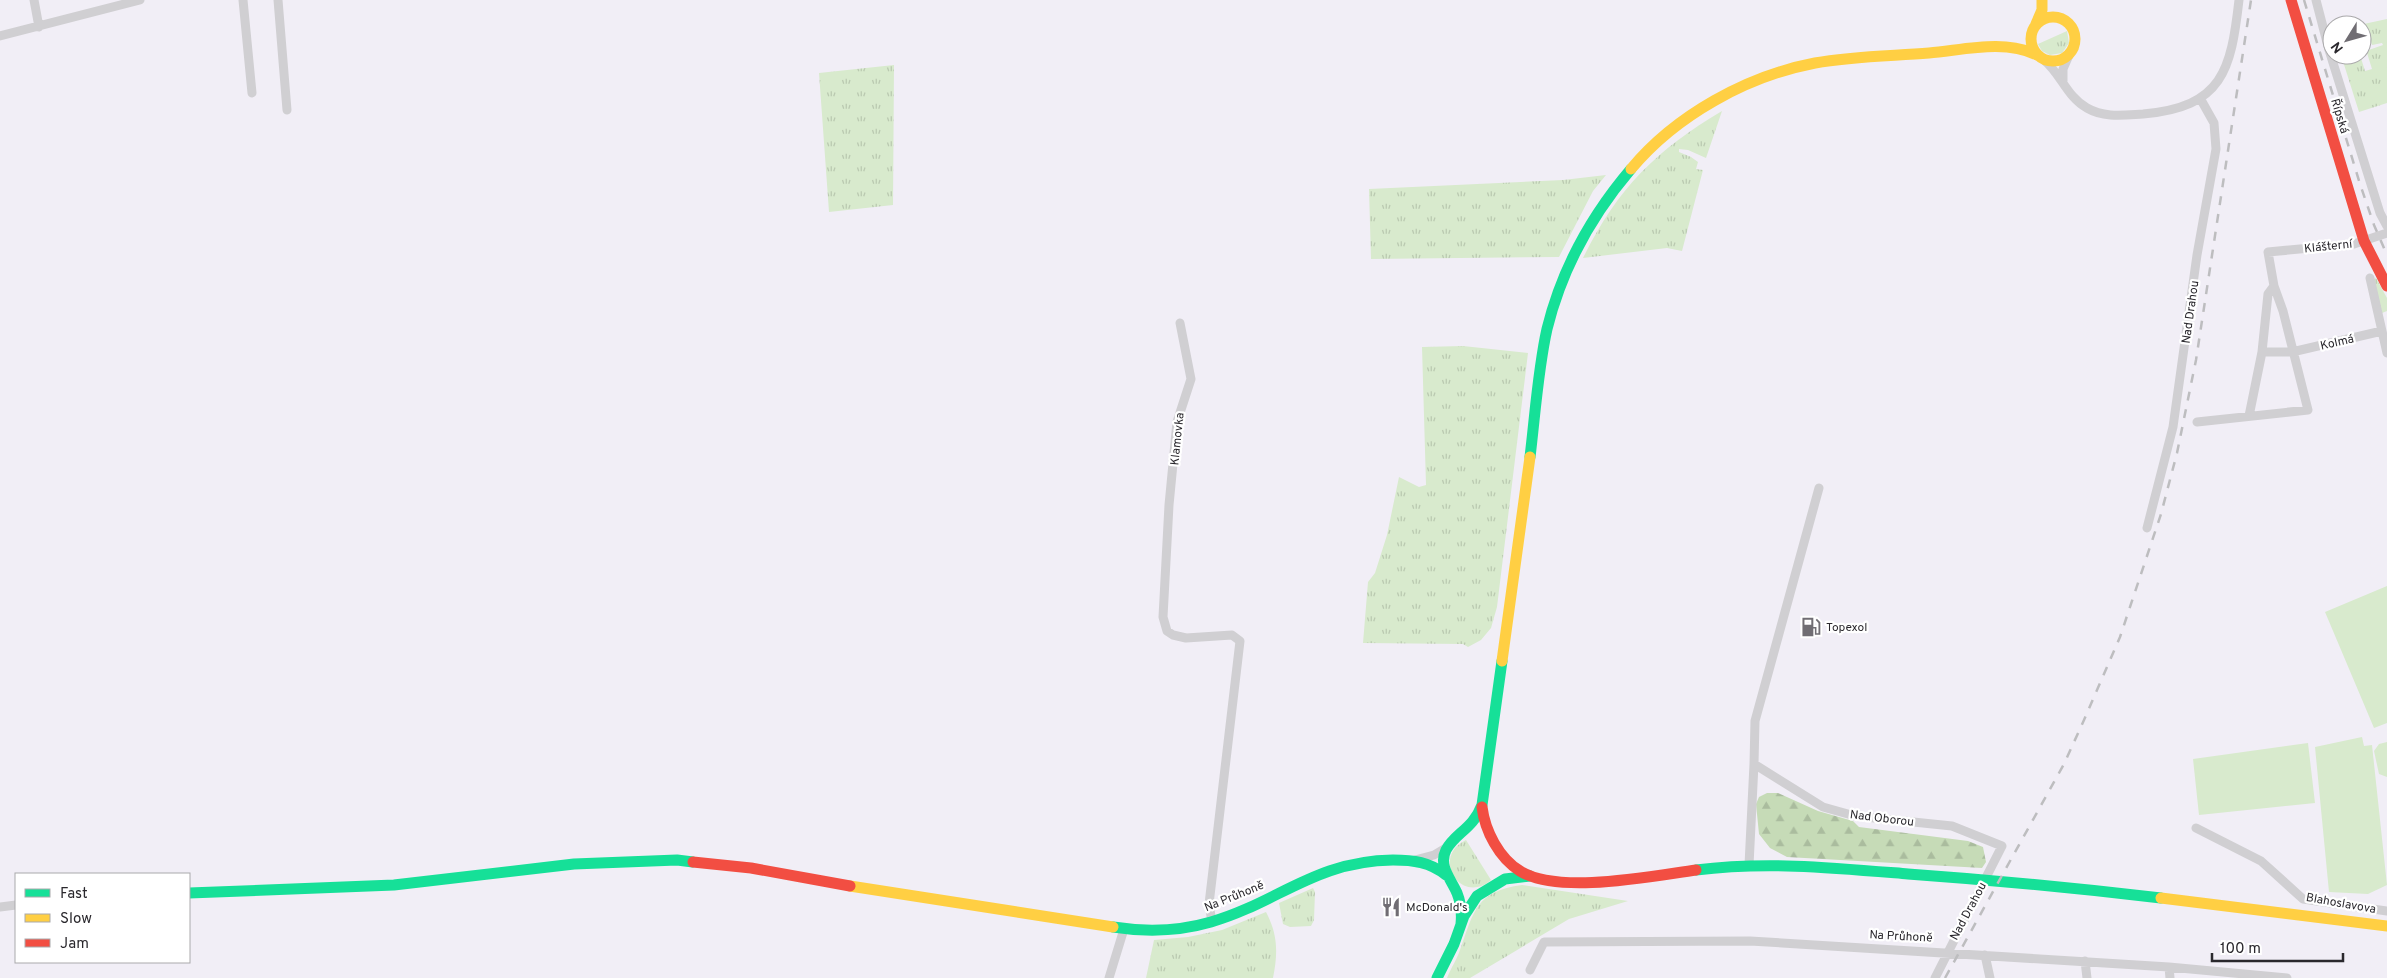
<svg xmlns="http://www.w3.org/2000/svg" width="2387" height="978" font-family="Overpass,sans-serif">
  <defs>
    <pattern id="grass-tufts" width="24" height="20" patternUnits="userSpaceOnUse" patternTransform="scale(1.25)"><rect width="24" height="20" fill="#d8eacd"/><path d="M3 7l-1-3M5 7V3M7 7l1-3M15 17l-1-3M17 17v-4M19 17l1-3" fill="none" stroke="#bac9b0"/></pattern>
    <pattern id="forest-firs" width="22" height="20" patternUnits="userSpaceOnUse" patternTransform="scale(1.25)"><rect width="22" height="20" fill="#c6dbb7"/><path d="M5 1l3.5 6h-7zM16 11l3.5 6h-7z" fill="#aabc9e"/></pattern>
  </defs>
  <rect width="100%" height="100%" fill="#f1eef6"/>
  <path fill="url(#grass-tufts)" d="M2387 19V103L2359 112 2341 55H2360L2365 71 2372 69 2367 53 2362 54V51L2363 52 2383 45 2382 43 2372 45 2371 42 2362 45V25H2359Z
    M2067 31 2069 43 2062 53 2050 55 2042 51 2038 44Z
    M894 65 893 205 829 212 819 73Z
    M1722 111 1706 158 1688 150 1679 149V152L1691 157 1698 162 1696 169 1703 170 1682 251 1667 248 1583 258C1617 189 1656 150 1722 111Z
    M1606 175 1593 191 1559 257 1371 259 1369 189 1563 180Z
    M2376 278 2387 298V311L2382 313 2373 280Z
    M1463 346 1528 353 1497 607 1491 628 1481 640 1468 647 1463 644 1363 643 1368 582 1375 573 1387 535 1399 477 1419 487 1426 485 1422 347Z
    M1466 840 1491 880C1461 906 1430 857 1466 840Z
    M1522 885 1628 901 1569 919 1470 978H1447C1451 968 1457 959 1460 950 1474 911 1476 891 1522 885Z
    M1313 888 1315 892 1314 920 1311 926 1290 927 1283 924 1279 903Z
    M1266 912C1278 935 1278 953 1273 978H1146L1154 940 1188 937 1222 930Z"/>
  <path fill="url(#forest-firs)" d="M1767 793H1778L1818 811 1853 821 1859 827 1968 841 1983 847 1986 862 1982 868 1787 857 1770 848 1759 834 1756 804 1759 797Z"/>
  <path fill="#d8eacd" d="M2387 586V723L2374 728 2325 612Z
    M2362 737 2364 746 2372 745 2387 885 2368 894 2329 892 2315 747Z
    M2387 742V777L2379 774 2374 751 2379 744Z
    M2308 743 2315 803 2199 815 2193 759Z"/>
  <g fill="none" stroke-linecap="round" stroke-linejoin="round">
    <path stroke="#d0cfd2" stroke-width="9" d="M34 0 39 27
      M243 0 252 93
      M278 0 287 110
      M2316 0 2329 50 2380 213 2387 226
      M0 36 140 0
      M2044 60C2061 74 2067 97 2087 108 2104 118 2124 115 2143 114 2223 107 2231 70 2239 0
      M2063 81V69L2070 53
      M2370 278 2387 353
      M1180 323 1191 379 1177 422 1169 505 1163 617 1167 631 1173 635 1186 638 1232 635 1240 641 1209 904 1212 922
      M2262 352H2292L2382 331
      M2249 416 2262 352 2268 294 2274 286
      M2197 422 2308 410 2283 311 2274 286 2268 252 2354 244 2387 233
      M1819 488 1755 721 1754 764 1823 807 1855 816 1952 826 2002 846 1935 978
      M2147 528 2173 427 2197 255 2216 149 2214 123 2200 98
      M2196 828 2261 861 2303 899 2387 911
      M1415 860 1434 855 1449 846
      M1749 865 1754 764
      M0 907 16 905
      M1985 955 1990 978
      M2085 961 2087 978
      M2169 967 2170 978
      M1530 970 1544 942 1750 941 2169 967 2287 978
      M1109 978 1124 929"/>
    <path stroke="#16e098" stroke-width="11" d="M1530 457C1535 416 1538 369 1547 329 1562 268 1591 216 1631 169
      M1696 870C1767 861 1837 868 1908 874 1992 880 2077 888 2161 898
      M189 893 394 885 574 864 677 860 693 862
      M1461 924C1462 914 1461 903 1457 893 1451 879 1438 866 1446 850 1455 833 1473 829 1482 805L1502 661
      M1113 927C1145 932 1180 931 1211 922 1279 902 1315 861 1393 860 1413 860 1430 862 1446 875
      M1437 978 1454 944 1464 916 1477 896 1505 879 1530 876"/>
    <path stroke="#ffcf43" stroke-width="11" d="M2031 39a22 22 0 1 1 44 0a22 22 0 1 1-44 0Z
      M2036 24 2042 10V0
      M1631 169C1676 115 1747 76 1815 63 1853 56 1891 56 1929 53 1964 50 2004 39 2037 55
      M1502 661 1530 457
      M850 886 1113 927
      M2161 898 2387 926"/>
    <path stroke="#f24e42" stroke-width="11" d="M2291 0 2364 241 2387 286
      M1482 807C1485 831 1499 858 1520 871 1558 895 1652 876 1696 870
      M693 862 751 868 850 886"/>
    <path stroke="#bdbdbf" stroke-width="2.5" stroke-dasharray="9 9" stroke-linecap="butt" d="M2304 0 2360 184 2374 225 2387 255
      M1945 978 2064 764 2084 720 2120 637 2161 514 2177 453 2196 360 2251 0"/>
  </g>
  <defs>
    <symbol id="fuel-bare" viewBox="-9 -9 18 18"><path d="M-5.5-6h7V0h2V4h1.3V-2.5L3-4.5l.8-.8L6-3V5H2.5V1h-1V6h-7ZM-4.2-4.7v3.2H.2V-4.7Z" fill="#706d73" stroke="#fff" stroke-width="2.5" paint-order="stroke"/></symbol>
    <symbol id="restaurant-bare" viewBox="-9 -9 18 18"><path d="M-5-6h1v4h1v-4h1v4h1v-4h1v5L-1.5 .5V6h-2V.5L-5-1ZM5-6V6H3V1.5H1.5Q1.5-4 5-6Z" fill="#706d73" stroke="#fff" stroke-width="2.5" paint-order="stroke"/></symbol>
  </defs>
  <g fill-rule="evenodd">
    <use href="#fuel-bare" x="1797" y="613" width="28" height="28"/>
    <use href="#restaurant-bare" x="1377" y="893" width="28" height="28"/>
  </g>
  <g text-anchor="middle" stroke-width="4.5" stroke-linejoin="round" paint-order="stroke">
    <g font-size="12" fill="#2a282d" stroke="#fff">
      <text transform="translate(2340 116) rotate(73)" y="4">Řípská</text>
      <text transform="translate(2328 246) rotate(-6)" y="4">Klášterní</text>
      <text transform="translate(2190 312) rotate(-82)" y="4">Nad Drahou</text>
      <text transform="translate(2337 342) rotate(-13)" y="4">Kolmá</text>
      <text transform="translate(1177 439) rotate(-84)" y="4">Klamovka</text>
      <text transform="translate(1882 818) rotate(7)" y="4">Nad Oborou</text>
      <text transform="translate(1234 896) rotate(-22)" y="4">Na Průhoně</text>
      <text transform="translate(2341 903) rotate(10)" y="4">Blahoslavova</text>
      <text transform="translate(1968 911) rotate(-62)" y="4">Nad Drahou</text>
      <text transform="translate(1901 936) rotate(3)" y="4">Na Průhoně</text>
    </g>
    <g font-size="12" fill="#2a282d" stroke="#fff" text-anchor="start">
      <text x="1826" y="631">Topexol</text>
      <text x="1406" y="911">McDonald's</text>
    </g>
  </g>
  <rect x="15" y="873" width="175" height="90" fill="#ffffff" stroke="#aaa9ab"/>
  <rect x="25" y="889" width="25" height="8" fill="#16e098" stroke="#aaa9ab"/>
  <text x="60" y="898" font-size="15" fill="#2a282d">Fast</text>
  <rect x="25" y="914" width="25" height="8" fill="#ffcf43" stroke="#aaa9ab"/>
  <text x="60" y="923" font-size="15" fill="#2a282d">Slow</text>
  <rect x="25" y="939" width="25" height="8" fill="#f24e42" stroke="#aaa9ab"/>
  <text x="60" y="948" font-size="15" fill="#2a282d">Jam</text>
  <g transform="translate(2347 40) rotate(233)"><circle r="24" fill="#ffffff" stroke="#aaa9ab"/>
  <path d="M0-4L9 19L0 12L-9 19Z" fill="#706d73"/>
  <text y="-8" font-size="14" font-weight="bold" text-anchor="middle" fill="#2a282d">N</text>
  </g>
  <path d="M2212 953v8h131v-8" fill="none" stroke="#2a282d" stroke-width="2.5"/>
  <text x="2220" y="953" font-size="15" fill="#2a282d" stroke="#ffffff" stroke-width="4" paint-order="stroke">100 m</text>
</svg>
